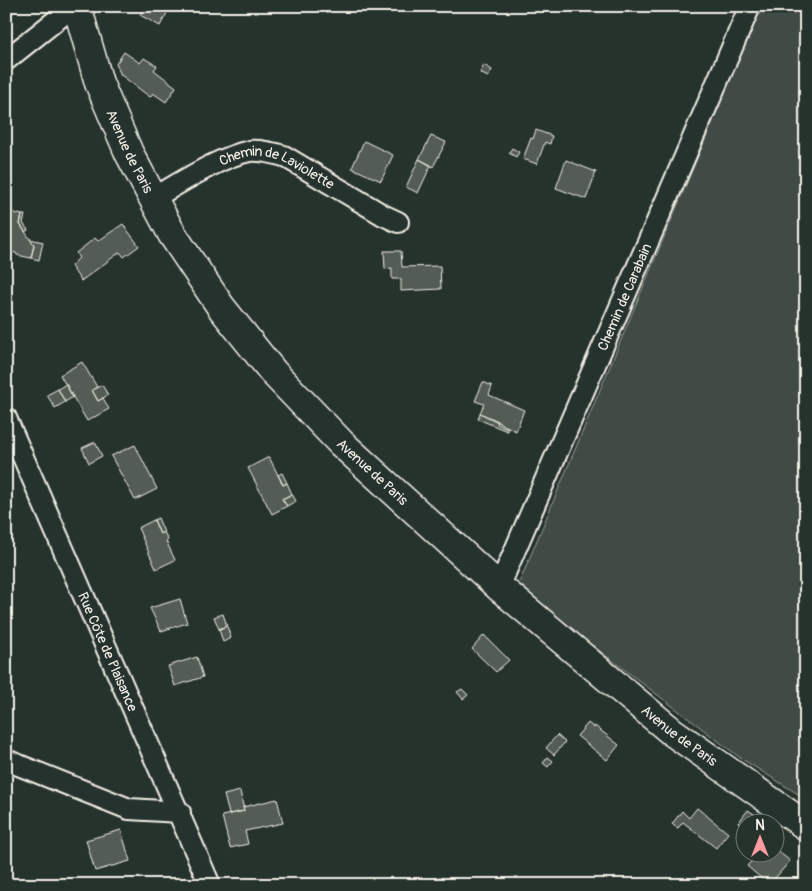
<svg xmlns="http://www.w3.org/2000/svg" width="812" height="891" font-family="Pangolin,sans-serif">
  <rect width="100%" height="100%" fill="#26332d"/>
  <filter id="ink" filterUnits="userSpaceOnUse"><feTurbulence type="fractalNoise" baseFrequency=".02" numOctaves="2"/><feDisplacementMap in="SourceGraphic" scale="10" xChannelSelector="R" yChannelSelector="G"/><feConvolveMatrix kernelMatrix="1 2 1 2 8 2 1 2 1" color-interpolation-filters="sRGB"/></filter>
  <g filter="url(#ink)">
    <path fill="#414b45" stroke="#9a9e96" d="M761 6H806V799L742 759 517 588Z"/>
    <path fill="#525c55" stroke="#f4f1e8" d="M145 6H159L168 11 160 26 140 15Z
      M159 6H171L168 11Z
      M124 52 140 63 144 58 157 66 154 70 176 87 166 102 153 93 150 97 121 75 116 64Z
      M484 65 492 70 488 77 480 73Z
      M536 130 552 136 550 144 545 142 537 164 523 159 531 138 533 139Z
      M431 136 446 142 433 167 419 159Z
      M364 141 393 155 381 181 352 168Z
      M512 148 519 152 516 157 509 153Z
      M419 159 431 165 418 193 406 187Z
      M566 160 596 172 586 199 556 188Z
      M6 211 22 215 20 224 34 245 31 258 17 255 15 252 6 258Z
      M22 215H25L23 223 28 230 25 232 20 224Z
      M123 224 139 246 124 257 120 252 81 281 71 266 79 258 76 253 95 238 98 241Z
      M30 239 43 242 39 260 31 258 34 245Z
      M384 251H401L402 267 440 266 441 289 401 291V279H392V268L385 269Z
      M82 362 97 387 92 390 98 401 103 398 109 409 87 421 60 375Z
      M483 382 492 386 489 395 524 410 516 431 480 413 484 404 475 401Z
      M66 384 73 397 65 402 58 389Z
      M102 385 108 395 98 401 92 390Z
      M58 389 65 402 55 408 47 395Z
      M480 413 498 421 497 424 508 428 507 431 478 419Z
      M95 442 102 456 89 463 82 448Z
      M135 445 157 489 135 500 111 456Z
      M269 457 283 485 287 483 292 494 282 499 287 506 272 514 248 468Z
      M282 473 287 483 283 485 278 475Z
      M292 494 296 501 287 506 282 499Z
      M158 518 164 532 160 534 154 520Z
      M154 520 160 534 164 532 168 540 166 541 175 560 156 569 138 528Z
      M180 599 187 623 161 631 150 608Z
      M223 614 227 626 219 629 214 617Z
      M227 626 231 638 223 642 219 629Z
      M484 635 509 660 496 672 472 649Z
      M197 657 203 677 175 686 168 666Z
      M462 689 468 695 463 699 457 692Z
      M588 723 594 728 595 726 619 745 607 760 577 736Z
      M557 735 565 742 554 755 546 748Z
      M548 757 553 761 548 767 543 763Z
      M240 791 244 811 229 814 224 795Z
      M277 799 283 823 245 831 248 844 230 848 222 816 244 811 243 807Z
      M697 808 728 833 716 848 683 822 678 828 672 824 682 811 689 818Z
      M748 810 757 816 752 824H744V828L738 823Z
      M121 830 130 861 95 871 86 840Z
      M774 848 790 861 769 885 747 866 758 854H774Z"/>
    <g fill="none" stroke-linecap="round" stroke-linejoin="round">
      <defs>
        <g id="minor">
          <path d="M6 60 74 6"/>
          <path id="s1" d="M153 198C179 184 221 156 250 151 261 150 273 153 284 156L383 215 398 222"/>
          <path id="s2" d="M6 418 210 885"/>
          <path id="s3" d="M499 587 750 6"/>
          <path d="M6 760 129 809 180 812"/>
        </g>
        <g id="secondary">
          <path id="s4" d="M77 6 99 83 129 153 172 234 221 307 274 373 341 443 499 587 671 731 806 826"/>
        </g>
      </defs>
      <use href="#minor" stroke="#f4f1e8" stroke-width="24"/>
      <use href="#secondary" stroke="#f4f1e8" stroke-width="31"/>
      <use href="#minor" stroke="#26332d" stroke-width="20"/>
      <use href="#secondary" stroke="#26332d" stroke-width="28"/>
    </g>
  </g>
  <g text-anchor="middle" stroke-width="5" stroke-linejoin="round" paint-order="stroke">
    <g font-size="14" fill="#f4f1e8" stroke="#26332d">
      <text dy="5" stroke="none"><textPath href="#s4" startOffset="155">Avenue de Paris</textPath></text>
      <text dy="5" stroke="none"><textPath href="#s1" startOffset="138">Chemin de Laviolette</textPath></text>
      <text dy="5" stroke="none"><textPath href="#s3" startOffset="316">Chemin de Carabain</textPath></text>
      <text dy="5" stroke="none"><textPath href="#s4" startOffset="560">Avenue de Paris</textPath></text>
      <text dy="5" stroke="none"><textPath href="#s2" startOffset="255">Rue Côte de Plaisance</textPath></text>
      <text dy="5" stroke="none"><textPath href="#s4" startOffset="965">Avenue de Paris</textPath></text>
    </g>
  </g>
  <rect width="812" height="891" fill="none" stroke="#26332d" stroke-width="25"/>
  <rect x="12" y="12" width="787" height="866" fill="none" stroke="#f4f1e8" stroke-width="2" filter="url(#ink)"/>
  <g transform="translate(760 838)"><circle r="24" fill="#26332d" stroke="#787f78"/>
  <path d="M0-4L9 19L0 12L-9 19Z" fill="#ff9aa2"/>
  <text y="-8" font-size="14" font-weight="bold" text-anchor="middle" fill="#f4f1e8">N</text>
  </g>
</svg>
